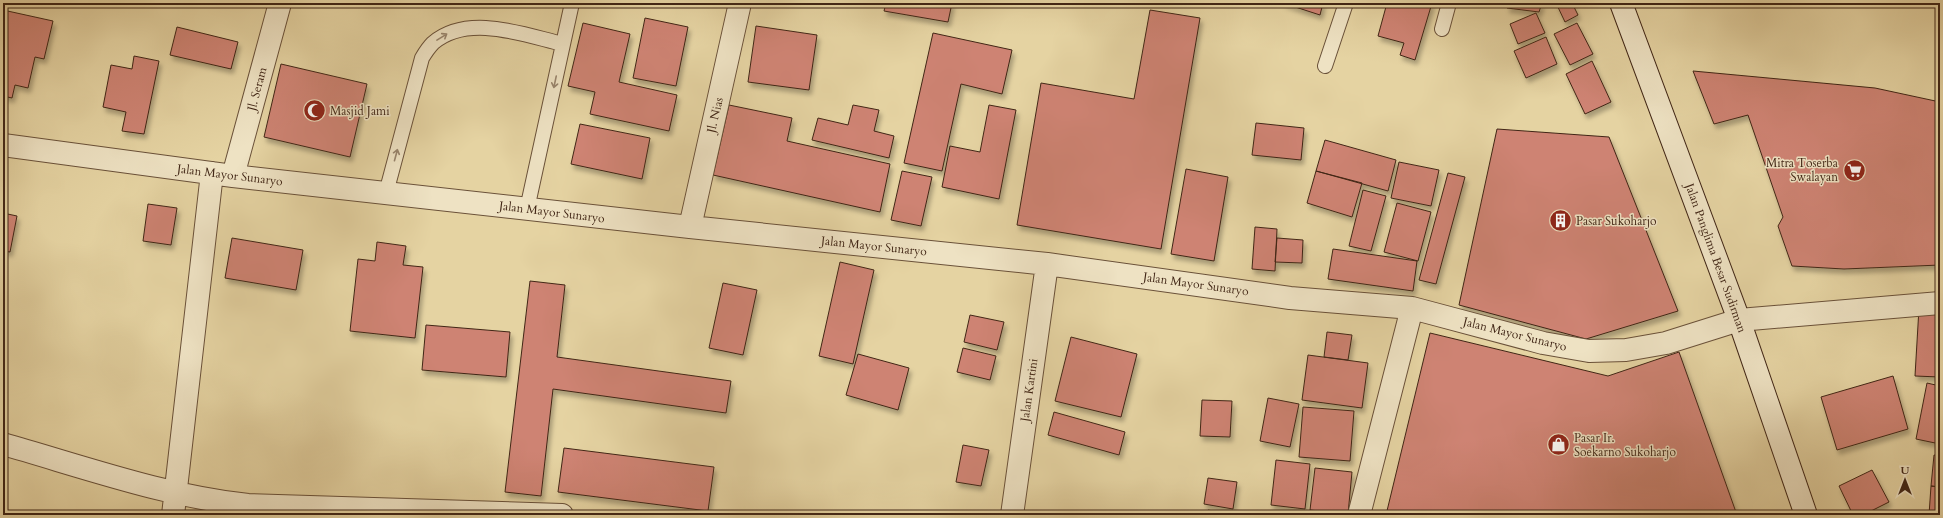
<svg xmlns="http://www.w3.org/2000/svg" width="1943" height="518" font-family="Cardo,serif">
  <defs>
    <filter id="shadow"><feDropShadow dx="2.5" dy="4.5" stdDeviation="2" flood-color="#0004"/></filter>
  </defs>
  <rect width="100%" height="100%" fill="#e5d3a2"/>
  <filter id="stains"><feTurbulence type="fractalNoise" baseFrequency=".005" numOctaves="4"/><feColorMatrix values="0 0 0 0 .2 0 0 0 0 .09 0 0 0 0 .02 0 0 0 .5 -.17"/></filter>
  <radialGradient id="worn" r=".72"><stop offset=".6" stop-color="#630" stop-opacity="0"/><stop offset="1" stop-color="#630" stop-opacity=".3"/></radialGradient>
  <path fill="#ce8373" stroke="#412616" filter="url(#shadow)" d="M886 3H952L948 22 884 11Z
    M1283 3H1323L1320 15Z
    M1387 3H1432L1415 60 1400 55 1404 43 1378 36Z
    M1508 3H1542L1539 12 1507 8Z
    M1556 3H1572L1578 15 1565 22Z
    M3 10 53 21 44 59 35 57 28 88 15 85 12 98 3 96Z
    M1150 10 1200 18 1161 249 1017 225 1041 83 1134 99Z
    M1536 13 1545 33 1518 44 1510 24Z
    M645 18 688 27 676 86 633 78Z
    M583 23 630 34 619 82 677 95 669 131 590 114 595 92 568 86Z
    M1577 23 1593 54 1570 65 1554 34Z
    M756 26 817 35 809 90 748 82Z
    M177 27 238 42 231 69 170 55Z
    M933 33 1012 50 1002 94 961 84 942 171 904 163Z
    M1546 37 1557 64 1526 78 1514 51Z
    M134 56 159 61 144 134 122 131 126 112 103 107 111 65 132 69Z
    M1592 61 1611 102 1585 114 1566 74Z
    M281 64 367 84 350 157 264 137Z
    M1693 71 1875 88 1940 102V265L1844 269 1792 266 1778 226 1783 217 1748 115 1714 124Z
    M729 105 792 118 787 141 890 164 880 212 713 175Z
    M853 105 879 110 874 131 894 136 889 158 812 140 818 118 848 125Z
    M989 105 1016 110 999 199 942 187 950 146 980 152Z
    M1256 123 1304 128 1301 160 1252 155Z
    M580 124 650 138 642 179 571 164Z
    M1497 129 1609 137 1678 311 1586 339 1459 305Z
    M1325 140 1396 160 1388 191 1316 171Z
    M1399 162 1439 170 1431 206 1391 198Z
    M1186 169 1228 177 1214 261 1171 254Z
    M902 171 932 177 921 226 891 220Z
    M1316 171 1362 183 1352 217 1307 203Z
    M1448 173 1465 177 1436 284 1419 280Z
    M1363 190 1386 196 1371 251 1349 246Z
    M1397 203 1431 212 1418 261 1384 252Z
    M148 204 177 208 171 245 143 241Z
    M3 213 17 216 10 252 3 251Z
    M1255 227 1277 229 1275 271 1252 269Z
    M232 238 303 250 296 290 225 278Z
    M1277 238 1303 240 1302 263 1275 262Z
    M377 242 406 246 403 265 423 267 415 338 350 331 358 259 375 261Z
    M1333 249 1417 261 1413 291 1328 279Z
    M840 262 874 270 853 364 819 356Z
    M530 281 565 285 557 357 731 381 726 413 553 389 541 496 505 492Z
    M723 283 757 290 743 355 709 348Z
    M1919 308 1940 309V377L1915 376Z
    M970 315 1004 322 997 350 964 342Z
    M426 325 510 332 506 377 422 370Z
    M1327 332 1352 335 1348 360 1324 357Z
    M1430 333 1608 376 1679 352 1737 515H1386Z
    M1071 337 1137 354 1121 417 1055 401Z
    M963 348 996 356 990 380 957 372Z
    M858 354 909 368 898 410 846 395Z
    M1308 355 1368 363 1362 408 1302 400Z
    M1893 376 1908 429 1837 450 1821 397Z
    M1927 383 1940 386V444L1916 439Z
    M1268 398 1299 404 1290 447 1260 441Z
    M1202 400 1232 401 1230 437 1200 436Z
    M1303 407 1354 411 1350 461 1299 457Z
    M1054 412 1125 432 1119 455 1048 435Z
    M963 445 989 450 981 486 956 482Z
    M564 448 714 467 708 511 558 492Z
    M1934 455 1940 456V487L1931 486Z
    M1276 460 1310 464 1305 509 1271 505Z
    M1315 468 1352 472 1348 514 1310 510Z
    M1872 470 1889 502 1863 515H1853L1839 486Z
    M1208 478 1237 482 1233 509 1204 504Z
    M1931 486 1940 487V515H1929Z
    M1208 510 1235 515H1207Z
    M1912 511V515H1897Z"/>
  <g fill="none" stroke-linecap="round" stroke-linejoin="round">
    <defs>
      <path id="lane" d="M1442 29 1449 3
        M1325 66 1346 3
        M386 193 422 58C425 53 429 47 433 43 468 13 524 35 563 44
        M527 209 572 3"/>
      <path id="street" d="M3 145 233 176 690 227 1047 264 1290 298 1412 308 1543 343 1589 351 1626 350 1666 343 1739 320 1940 303
        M233 176 280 3
        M690 227 740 3
        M3 444C84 467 165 496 248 505L562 515
        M173 515 212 173
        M1012 515 1047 264
        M1359 515 1412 308"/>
      <path id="secondary" d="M1621 3 1739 320 1806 515"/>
    </defs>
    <use href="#lane" stroke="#6a5139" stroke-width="16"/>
    <use href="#street" stroke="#6a5139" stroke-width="24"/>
    <use href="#secondary" stroke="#412616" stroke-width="24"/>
    <use href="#lane" stroke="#eee2c3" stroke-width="14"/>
    <use href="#street" stroke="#eee2c3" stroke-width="22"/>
    <use href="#secondary" stroke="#eee2c3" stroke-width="22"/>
  </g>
  <defs><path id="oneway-shaft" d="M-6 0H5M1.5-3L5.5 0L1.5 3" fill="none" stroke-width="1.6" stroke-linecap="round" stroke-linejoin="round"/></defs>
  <g stroke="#98846c">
    <use href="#oneway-shaft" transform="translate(442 37) rotate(-32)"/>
    <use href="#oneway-shaft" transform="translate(555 82) rotate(102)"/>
    <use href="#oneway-shaft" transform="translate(396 155) rotate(-75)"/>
  </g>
  <defs>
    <symbol id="mosque-disc" viewBox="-11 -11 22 22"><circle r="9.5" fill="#8f2418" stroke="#eee2c3"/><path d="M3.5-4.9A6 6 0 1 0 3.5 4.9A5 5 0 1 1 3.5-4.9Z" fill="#fff"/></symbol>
    <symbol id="supermarket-disc" viewBox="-11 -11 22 22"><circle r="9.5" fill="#8f2418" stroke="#eee2c3"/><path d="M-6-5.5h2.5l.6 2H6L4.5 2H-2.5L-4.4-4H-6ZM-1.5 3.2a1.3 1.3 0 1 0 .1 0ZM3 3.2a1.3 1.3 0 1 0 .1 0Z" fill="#fff"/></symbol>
    <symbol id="building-disc" viewBox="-11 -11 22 22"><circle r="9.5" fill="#8f2418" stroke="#eee2c3"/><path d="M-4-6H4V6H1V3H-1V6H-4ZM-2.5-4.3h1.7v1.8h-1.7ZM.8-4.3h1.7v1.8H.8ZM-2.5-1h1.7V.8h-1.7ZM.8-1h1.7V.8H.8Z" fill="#fff"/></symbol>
    <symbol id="shop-disc" viewBox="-11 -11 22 22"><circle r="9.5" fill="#8f2418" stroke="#eee2c3"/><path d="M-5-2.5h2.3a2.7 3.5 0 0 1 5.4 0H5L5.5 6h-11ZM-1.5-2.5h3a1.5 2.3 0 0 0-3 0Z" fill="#fff"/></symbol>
  </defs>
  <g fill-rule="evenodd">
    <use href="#mosque-disc" x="302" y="98" width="25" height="25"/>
    <use href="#supermarket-disc" x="1842" y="158" width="25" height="25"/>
    <use href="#building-disc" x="1548" y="208" width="25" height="25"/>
    <use href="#shop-disc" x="1546" y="432" width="25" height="25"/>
  </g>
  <g text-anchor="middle" stroke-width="3" stroke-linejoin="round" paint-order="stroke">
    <g font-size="12" fill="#412616" stroke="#eee2c3">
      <text transform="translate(257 89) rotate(-75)" y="4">Jl. Seram</text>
      <text transform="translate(715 115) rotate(-77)" y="4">Jl. Nias</text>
      <text transform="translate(230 175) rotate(7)" y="4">Jalan Mayor Sunaryo</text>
      <text transform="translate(552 212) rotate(7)" y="4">Jalan Mayor Sunaryo</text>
      <text transform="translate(874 246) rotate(6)" y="4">Jalan Mayor Sunaryo</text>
      <text transform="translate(1716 258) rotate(70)" y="4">Jalan Panglima Besar Sudirman</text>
      <text transform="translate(1196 284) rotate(8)" y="4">Jalan Mayor Sunaryo</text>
      <text transform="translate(1515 334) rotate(14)" y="4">Jalan Mayor Sunaryo</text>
      <text transform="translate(1029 390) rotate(-82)" y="4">Jalan Kartini</text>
    </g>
    <g font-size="12" fill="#412616" stroke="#eee2c3" text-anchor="start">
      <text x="330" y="115">Masjid Jami</text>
      <text x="1838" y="167" text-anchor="end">Mitra Toserba<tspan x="1838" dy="14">Swalayan</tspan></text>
      <text x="1576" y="225">Pasar Sukoharjo</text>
      <text x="1574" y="442">Pasar Ir.<tspan x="1574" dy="14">Soekarno Sukoharjo</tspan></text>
    </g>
  </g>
  <rect width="1943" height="518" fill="none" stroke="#e5d3a2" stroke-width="16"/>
  <rect x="4" y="4" width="1935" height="510" fill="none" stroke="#412616" stroke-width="2"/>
  <rect x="8" y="8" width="1927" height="502" fill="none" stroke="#412616"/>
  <g transform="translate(1905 480)" stroke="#eee2c3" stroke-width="3" paint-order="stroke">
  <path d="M0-3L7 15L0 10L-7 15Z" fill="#412616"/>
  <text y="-6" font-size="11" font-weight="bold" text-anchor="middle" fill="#412616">U</text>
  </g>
  <rect width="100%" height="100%" filter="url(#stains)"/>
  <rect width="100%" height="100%" fill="url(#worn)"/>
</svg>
